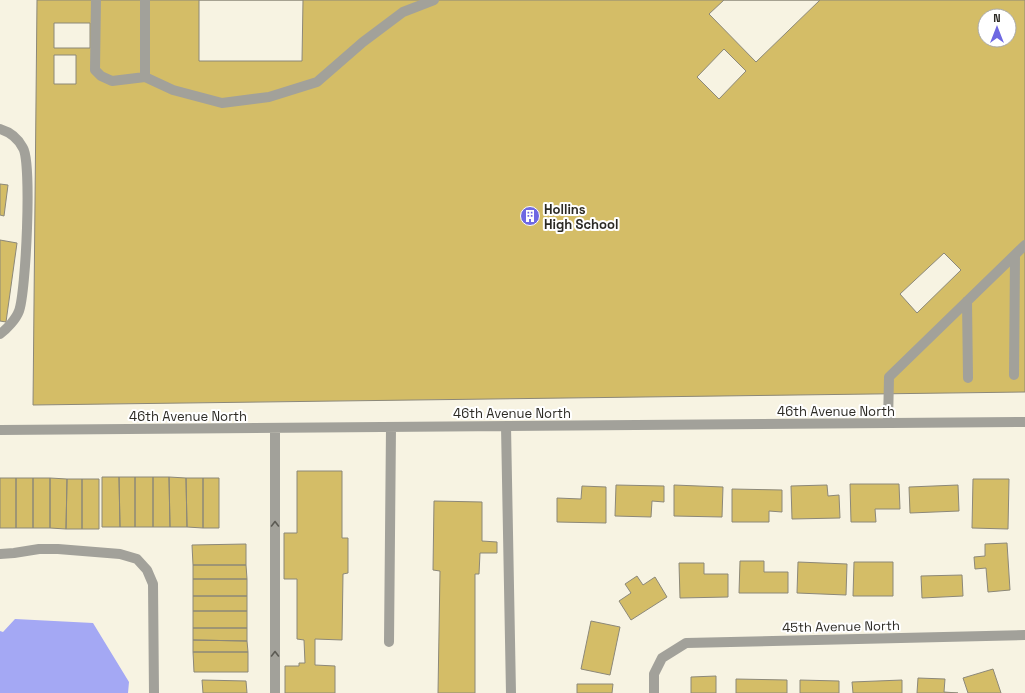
<svg xmlns="http://www.w3.org/2000/svg" width="1025" height="693" font-family="'Space Grotesk',sans-serif">
  <rect width="100%" height="100%" fill="#f7f3e2"/>
  <path fill="#a4a8f4" d="M15 619 93 623 129 682 128 693H0V631L3 632Z"/>
  <path fill="#d4bd67" stroke="#8c8879" fill-rule="evenodd" d="M37 0H1025V392L33 405ZM985 16H1009V40H985Z
    M199 0H303L302 61H199Z
    M724 0H820L756 62 709 14Z
    M54 23H90V48H54Z
    M724 49 746 71 719 99 697 77Z
    M54 55H76V84H54Z
    M0 184 8 185 4 216 0 215Z
    M0 240 17 243 6 322 0 321Z
    M944 253 961 270 917 313 900 294Z
    M297 471H342V538H348V573L343 574 342 640 315 639V665L335 666V693H285V666H299V663H305L304 640 297 639V579H284V533H297Z
    M102 477H119L120 527H102Z
    M119 477H135V527H120Z
    M135 477H153V527H135Z
    M153 477H169L170 527H153Z
    M169 477 186 478 187 527H170Z
    M0 478H16V528H0Z
    M16 478H33V528H16Z
    M33 478H50V528H33Z
    M50 478 67 479 66 529 50 528Z
    M186 478H203V528L187 527Z
    M203 478H219V528H203Z
    M67 479H82V529H66Z
    M82 479H99V529H82Z
    M973 479H1009L1008 529 972 528Z
    M850 484H899L900 509H875L876 522H851Z
    M616 485 664 486V502L652 501 651 517 615 516Z
    M674 485 723 487 722 517 674 516Z
    M827 485 828 496 839 495 840 518 792 519 791 486Z
    M958 485 959 511 910 513 909 487Z
    M582 486 606 487V523L557 522V498L581 499Z
    M732 489 782 490V512L769 511V522H732Z
    M434 501 482 502V541L497 542V553H480L479 574H475V693H438L440 571 433 570Z
    M1007 543 1010 590 988 592 986 568 975 569 974 557 985 556V544Z
    M246 544V565H193L192 545Z
    M740 561H764V572H788V593H739Z
    M798 562 847 564 846 595 797 593Z
    M854 562H893V596H853Z
    M679 563H704V574H728V597L680 598Z
    M193 565H246L247 579H193Z
    M962 575 963 596 922 598 921 576Z
    M637 576 643 585 655 577 667 597 631 620 619 601 631 593 625 584Z
    M193 579H247V596H193Z
    M193 596H247V611H193Z
    M193 611H247V628H193Z
    M591 621 620 627 610 675 581 669Z
    M193 628H247V641L193 640Z
    M193 640 247 641 248 652H193Z
    M193 652H248V672H194Z
    M993 669 1001 693H968L963 678Z
    M716 676V693H691V677Z
    M918 678 945 679 944 692 958 693H917Z
    M736 679 787 680V693H736Z
    M202 680 246 681 247 693H203Z
    M800 680 839 681V693H800Z
    M902 680V693H853L852 682Z
    M577 684H613L612 693H577Z"/>
  <g fill="none" stroke-linecap="round" stroke-linejoin="round">
    <path stroke="#a2a19a" stroke-width="10" d="M96 0 95 70 101 76 112 81 145 77 173 90 222 103 269 97 317 82 363 42 403 12 434 0
      M145 0V77
      M0 129C10 132 18 138 23 148 32 163 26 292 19 311 16 319 7 329 0 334
      M967 301 968 378
      M1014 375 1015 255
      M888 423 889 377 1025 245
      M506 426 511 693
      M275 428V693
      M0 430 1025 422
      M0 554 14 553 39 549H58L120 554 137 559 147 570 153 584 154 693
      M389 642 391 427
      M654 693V674L662 658 686 643 1025 635"/>
  </g>
  <defs><path id="oneway-chevron" d="M-2-3.5L2.5 0L-2 3.5" fill="none" stroke-width="1.6" stroke-linecap="round" stroke-linejoin="round"/></defs>
  <g stroke="#5b5a53">
    <use href="#oneway-chevron" transform="translate(275 524) rotate(-90)"/>
    <use href="#oneway-chevron" transform="translate(275 654) rotate(-90)"/>
  </g>
  <defs>
    <symbol id="building-disc" viewBox="-11 -11 22 22"><circle r="9.5" fill="#6e68e2" stroke="#fff"/><path d="M-4-6H4V6H1V3H-1V6H-4ZM-2.5-4.3h1.7v1.8h-1.7ZM.8-4.3h1.7v1.8H.8ZM-2.5-1h1.7V.8h-1.7ZM.8-1h1.7V.8H.8Z" fill="#fff"/></symbol>
  </defs>
  <g fill-rule="evenodd">
    <use href="#building-disc" x="519" y="205" width="22" height="22"/>
  </g>
  <g text-anchor="middle" stroke-width="4" stroke-linejoin="round" paint-order="stroke">
    <g font-size="13" font-weight="bold" fill="#2c2a24" stroke="#fff" text-anchor="start">
      <text x="544" y="214">Hollins<tspan x="544" dy="15">High School</tspan></text>
    </g>
    <g font-size="13" fill="#2c2a24" stroke="#fff">
      <text x="836" y="416">46th Avenue North</text>
      <text x="512" y="418">46th Avenue North</text>
      <text x="188" y="421">46th Avenue North</text>
      <text transform="translate(841 626) rotate(-1)" y="5">45th Avenue North</text>
    </g>
  </g>
  <g transform="translate(997 28)"><circle r="19" fill="#ffffff" stroke="#abaaa7"/>
  <path d="M0-3L7 15L0 10L-7 15Z" fill="#6e68e2"/>
  <text y="-6" font-size="11" font-weight="bold" text-anchor="middle" fill="#2c2a24">N</text>
  </g>
</svg>
